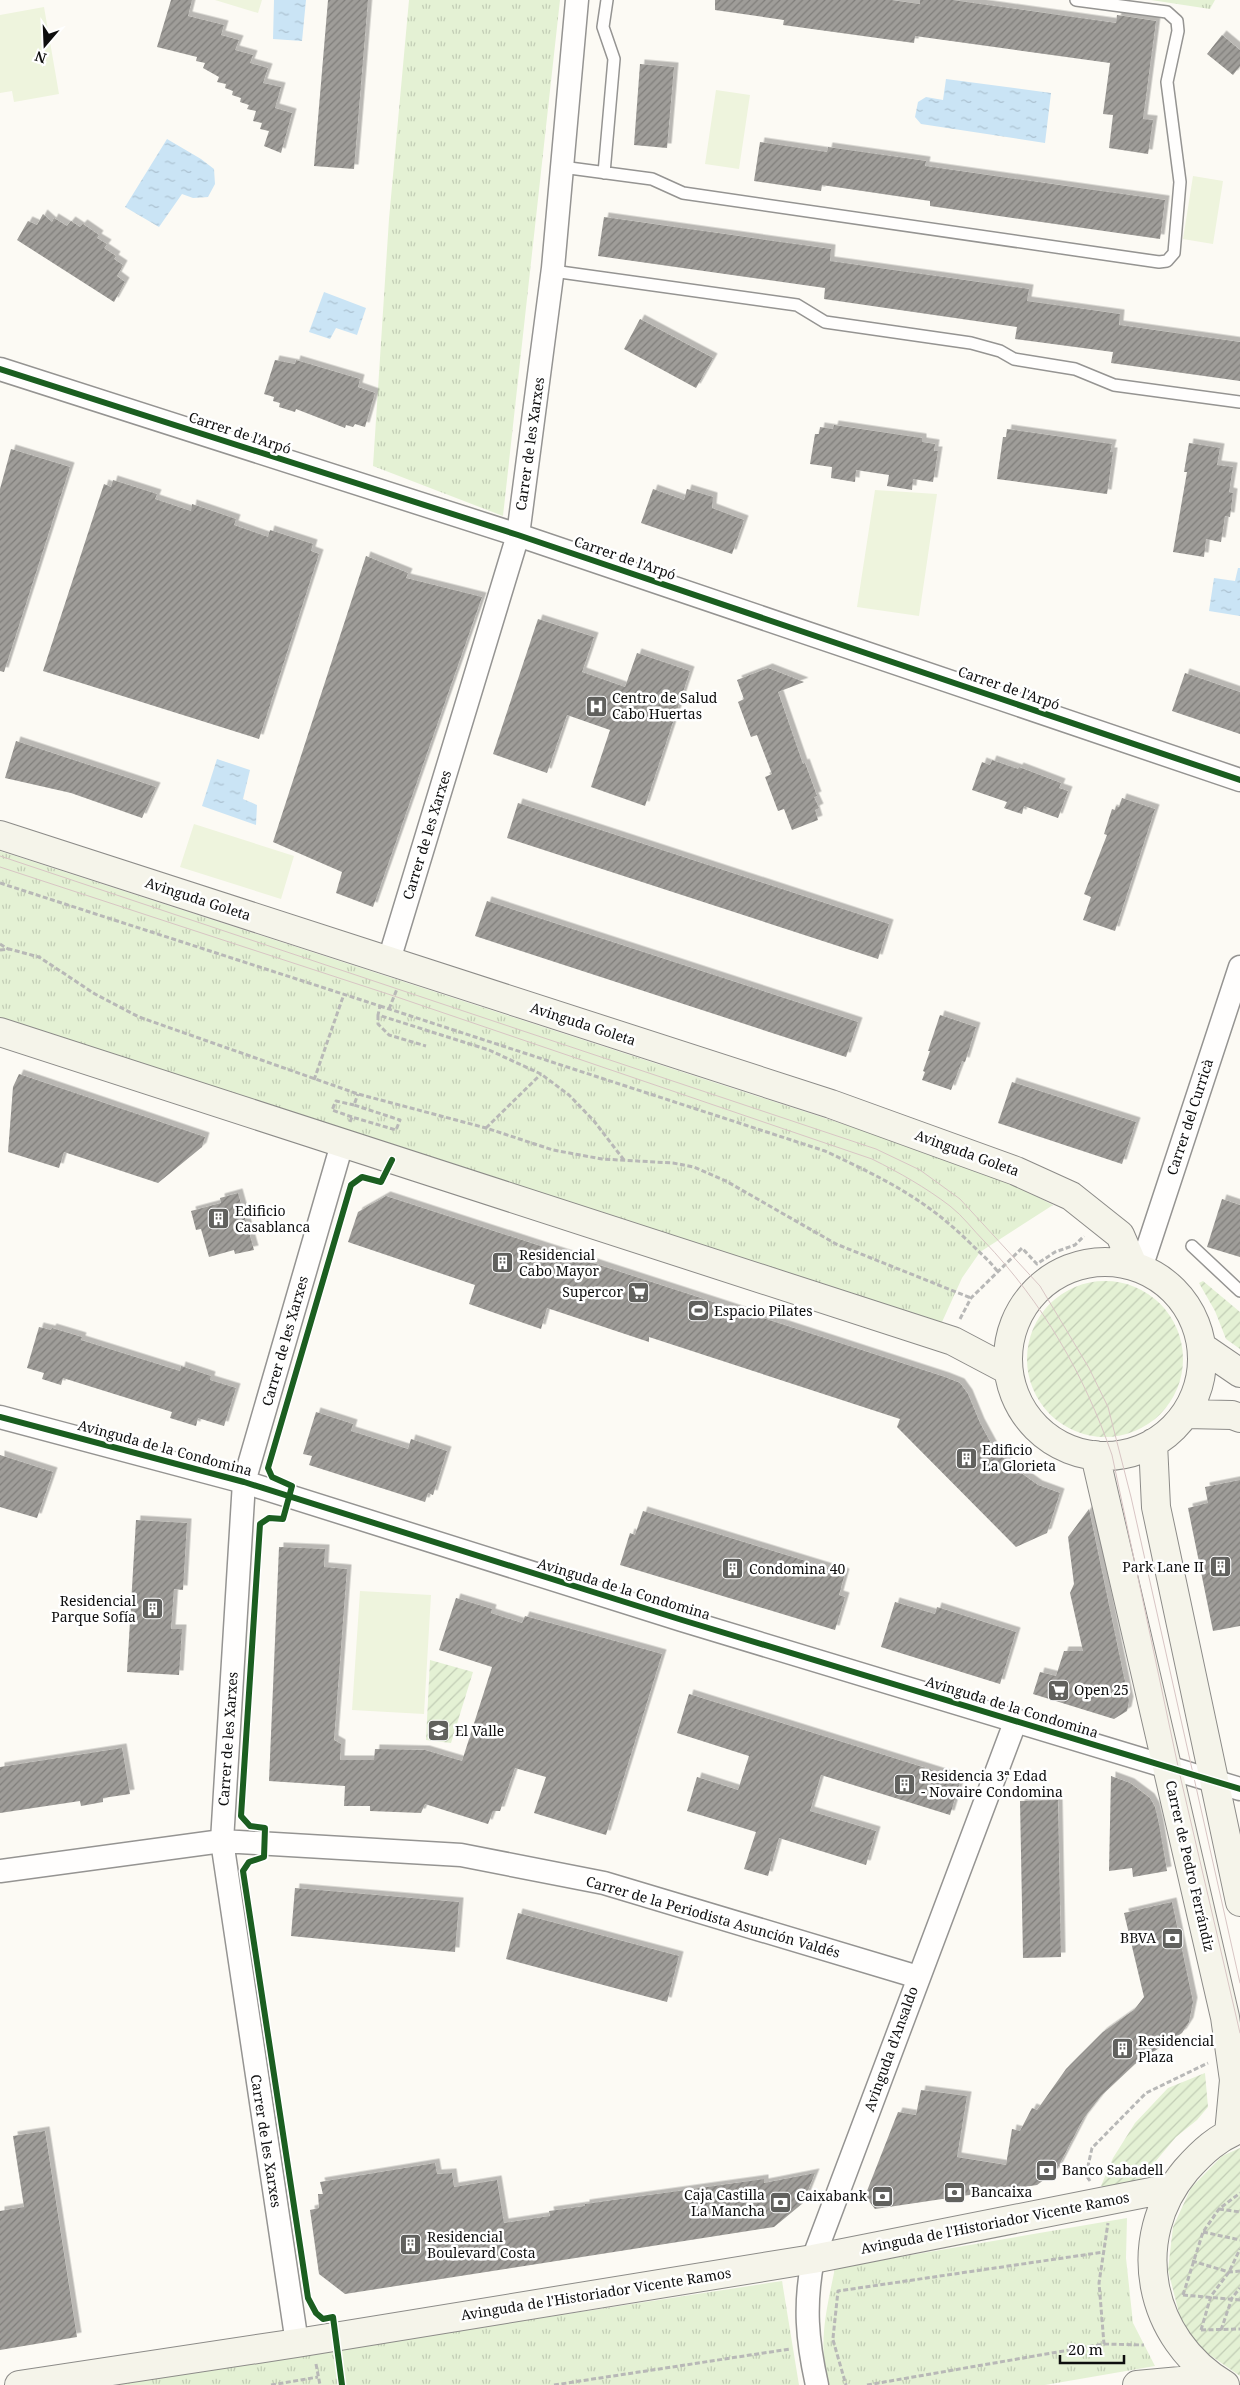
<svg xmlns="http://www.w3.org/2000/svg" width="1240" height="2385" font-family="'Noto Serif',serif">
  <defs>
    <pattern id="park-tufts" width="24" height="20" patternUnits="userSpaceOnUse" patternTransform="scale(1.25)"><rect width="24" height="20" fill="#e4f1d4"/><path d="M3 7l-1-3M5 7V3M7 7l1-3M15 17l-1-3M17 17v-4M19 17l1-3" fill="none" stroke="#c2cdb5"/></pattern>
    <pattern id="garden-furrows" width="10" height="10" patternUnits="userSpaceOnUse" patternTransform="scale(1.25)"><rect width="10" height="10" fill="#e4f1d4"/><path d="M-1 1l2-2M0 10L10 0M9 11l2-2" fill="none" stroke="#c2cdb5"/></pattern>
    <pattern id="water-ripples" width="26" height="14" patternUnits="userSpaceOnUse" patternTransform="scale(1.25)"><rect width="26" height="14" fill="#cae4f5"/><path d="M2 4q2-2 4 0t4 0M15 11q2-2 4 0t4 0" fill="none" stroke="#acc2d1"/></pattern>
    <pattern id="building-hatch" width="6" height="6" patternUnits="userSpaceOnUse" patternTransform="scale(1.25)"><rect width="6" height="6" fill="#9f9d99"/><path d="M-1 1l2-2M0 6l6-6M5 7l2-2" fill="none" stroke="#807e7b"/></pattern>
    <filter id="shadow"><feDropShadow dx="4.5" dy="-4.5" stdDeviation="0" flood-color="#0004"/></filter>
  </defs>
  <rect width="100%" height="100%" fill="#fcfaf4"/>
  <path fill="url(#park-tufts)" d="M409 0H560L503 516 373 466 389 219Z
    M1151 0H1215L1210 9Z
    M0 851 985 1170 1053 1205 980 1252 962 1278 942 1322 911 1316 0 1023Z
    M1127 2218 1126 2258 1133 2323 1155 2366 1045 2385H829C817 2344 827 2308 835 2268Z
    M782 2281 799 2385H105Z"/>
  <path fill="url(#garden-furrows)" d="M1027 1359a78 78 0 1 1 156 0a78 78 0 1 1-156 0Z
    M1203 1281 1240 1312V1349L1226 1339 1215 1311 1199 1283Z
    M430 1660 473 1672 451 1743 426 1740Z
    M1205 2073 1208 2107 1197 2120 1176 2137 1139 2181 1120 2188 1101 2186 1113 2158 1135 2123 1168 2088Z
    M1240 2148V2376L1207 2353 1182 2325 1168 2270 1173 2227 1191 2188 1222 2156Z"/>
  <path fill="#eef4dd" d="M215 0H262L258 13Z
    M44 7 59 94 14 102 12 91 0 93V15Z
    M716 90 750 95 739 169 705 164Z
    M1193 176 1223 181 1213 244 1183 239Z
    M875 490 937 494 919 616 857 607Z
    M194 824 294 856 281 899 180 867Z
    M360 1591 431 1595 424 1714 352 1710Z"/>
  <path fill="url(#water-ripples)" d="M274 0H306L302 41 273 39Z
    M946 79 1051 93 1045 143 921 124 915 117 918 102 926 97 943 100Z
    M167 139 201 159 214 169 215 184 208 197 193 198 182 194 159 227 125 207Z
    M324 292 366 308 357 335 336 328 330 339 309 332Z
    M1238 568H1240V616L1209 611 1214 578 1235 581Z
    M217 759 250 770 243 799 257 805 256 825 202 806Z"/>
  <path fill="url(#building-hatch)" filter="url(#shadow)" d="M171 0H192L188 16 224 25 221 35 239 40 235 50 253 55 250 63 268 68 263 83 281 87 275 108 292 113 281 153 264 146 269 131 260 129 262 123 253 121 256 111 247 109 249 105 240 102 241 98 232 95 233 91 225 88 226 84 217 82 219 77 203 68 205 63 196 61 197 57 157 47Z
    M328 0H368L354 169 314 166Z
    M715 0H891L920 4V0H953L1116 23 1117 15 1156 21 1143 119 1153 120 1148 154 1109 148 1113 115 1103 114 1110 63 915 36 914 43 783 25 784 20 715 10Z
    M1222 35 1240 50V66L1233 75 1207 54Z
    M640 64 674 67 667 148 634 145Z
    M760 142 827 152 828 147 926 161 925 166 1165 200 1160 239 930 206V201L822 185 821 191 754 181Z
    M43 214 52 222 54 218 67 226 71 221 80 227 83 224 99 235 97 238 107 244 104 248 116 256 114 259 123 265 117 276 125 282 114 302 17 240 28 221 37 225Z
    M604 217 831 249 830 261 1029 289 1027 301 1120 314 1119 325 1240 342V381L1111 363 1113 352 1015 339 1017 327 824 299 825 288 598 256Z
    M640 319 713 358 696 388 624 349Z
    M275 360 295 364 296 360 360 379 358 387 375 393 365 427 355 424 353 427 346 425 345 428 296 409 295 412 279 407 280 403 273 401 274 397 264 394Z
    M834 425 922 438V442L935 444 934 451H938L933 482 913 479 912 490 887 486 889 475 856 470 855 482 831 478 832 467 810 464 815 434H819L820 427 833 429Z
    M1007 429 1112 444 1110 452H1113L1107 494 997 479 1003 437H1006Z
    M1189 443 1220 448 1217 465 1233 467 1229 492 1233 493 1230 517 1225 516 1221 542 1206 539 1204 557 1173 552 1187 472H1184Z
    M11 449 70 467 4 672 0 671V489Z
    M113 480 157 494 155 499 191 511 192 504 236 519 234 525 268 537 270 530 313 544 311 551 319 554 259 739 43 671 104 484 111 487Z
    M653 489 684 500 687 489 713 497 712 508 744 520 732 554 641 523Z
    M366 556 408 573 406 578 482 597 373 907 336 893 342 872 273 842Z
    M538 619 594 637 582 672 625 687 637 653 690 671 645 806 591 787 610 730 567 715 547 773 493 754Z
    M768 668 804 682 778 692 803 764 805 763 817 796 814 797 819 808 815 810 818 820 792 830 784 809 778 811 765 777 772 774 757 735 751 737 738 702 744 699 737 680Z
    M1185 673 1240 692V734L1172 711Z
    M16 741 156 787 142 818 71 793 5 778Z
    M992 760 1018 769 1019 767 1061 783 1059 788 1068 791 1058 818 1024 806 1022 814 1004 808 1007 802 972 790 982 762 990 765Z
    M1122 798 1155 809 1115 931 1083 920 1091 897 1084 894 1107 835 1104 834 1112 809 1115 810 1116 806 1119 807Z
    M518 803 889 924 878 959 507 838Z
    M487 901 858 1022 846 1057 475 936Z
    M940 1015 976 1027 965 1062 962 1061 951 1090 922 1080 925 1072 923 1071 930 1051H928Z
    M19 1074 205 1137 202 1147 158 1183 64 1152 59 1168 8 1152 13 1087Z
    M1012 1082 1136 1122 1122 1164 998 1123Z
    M238 1193 254 1250 235 1254 234 1250 209 1257 201 1229 196 1230 191 1211 221 1203 220 1198Z
    M386 1196 945 1377 960 1383 968 1394 980 1423 993 1447 1014 1468 1038 1485 1060 1493 1047 1533 1016 1547 897 1427 900 1419 649 1337V1342L547 1308 541 1329 469 1304 475 1285 348 1242 358 1212Z
    M1222 1199 1240 1205V1257L1207 1247Z
    M39 1327 51 1330 52 1328 82 1337 81 1340 180 1371 181 1366 211 1376 210 1380 236 1388 224 1426 198 1418 196 1426 170 1418 172 1412 63 1378 61 1385 42 1379 44 1373 27 1368Z
    M316 1412 353 1424 351 1431 408 1449 411 1439 447 1451 433 1495 428 1493 425 1502 309 1465 312 1456 303 1454Z
    M0 1455 53 1472 37 1518 0 1507Z
    M1240 1480V1626L1213 1631 1188 1508 1208 1503 1205 1487Z
    M1089 1509 1129 1701 1127 1711 1114 1719 1033 1694 1040 1672 1056 1676 1064 1651H1083L1070 1593 1074 1584 1068 1537Z
    M643 1511 845 1573 839 1595 845 1597 835 1630 620 1565 630 1533 635 1535Z
    M136 1520 187 1523 183 1590 174 1589 171 1629H182L179 1675 127 1672Z
    M279 1547 325 1549 324 1567 347 1569 334 1740 341 1744 340 1760H374L375 1749 425 1750 462 1761 492 1667 439 1650 456 1598 492 1609 491 1613 522 1623 525 1616 662 1654 606 1835 534 1813 546 1777 515 1768 500 1811H493L488 1824 425 1804 421 1813 370 1811V1806H344L345 1786 269 1781Z
    M895 1602 935 1614 937 1607 1016 1632 1000 1684 881 1647Z
    M689 1694 961 1779 950 1815 821 1775 810 1811 876 1831 866 1865 779 1838 768 1876 744 1869 756 1832 687 1811 697 1777 738 1790 749 1756 677 1733Z
    M122 1748 130 1794 103 1798V1802L81 1806 80 1801 0 1813V1767Z
    M1111 1776 1130 1783 1150 1798 1155 1807 1159 1824 1167 1871 1133 1877 1132 1868 1109 1871Z
    M1058 1800 1061 1957 1023 1958 1020 1801Z
    M295 1888 459 1902 455 1952 291 1936Z
    M1172 1902 1193 2002 1189 2022 1182 2033 1135 2064 1101 2096 1083 2119 1056 2171 1037 2185 875 2209 865 2196 898 2112 916 2115 921 2090 967 2096 957 2157 1006 2165 1012 2129 1020 2131 1032 2108 1037 2110 1066 2069 1103 2032 1134 2010 1144 1997 1124 1913Z
    M518 1913 679 1956 667 2002 506 1959Z
    M45 2131 77 2337 0 2350V2211L24 2207 13 2136Z
    M435 2163 437 2174 452 2173 454 2187 497 2180 504 2223 550 2216 549 2211 585 2206V2204L764 2179V2183L815 2173 803 2203 774 2227 345 2294 319 2274 310 2210 319 2208 318 2194H323L320 2182Z"/>
  <g fill="none" stroke-linecap="round" stroke-linejoin="round">
    <defs>
      <path id="lane" d="M562 167 652 179 683 193 1159 262 1167 261 1174 253 1180 182 1167 82 1178 31 1177 21 1167 12 1076 0
        M604 173 614 59 603 27 607 0
        M553 271 797 305 825 322 971 343 1000 351 1014 359 1075 369 1114 385 1240 402
        M1192 1246 1240 1291"/>
      <path id="street" d="M0 369 518 535 1240 780
        M389 960 518 535 553 268 577 0
        M1141 1268 1240 967
        M0 1417 244 1482 682 1620 1240 1789
        M0 1871 222 1841 461 1855 604 1883 918 1977
        M297 2343 222 1841 244 1482 342 1144
        M817 2385C807 2340 804 2305 813 2259L1016 1720"/>
      <path id="secondary" d="M0 835 831 1104 1016 1171 1071 1196 1120 1235 1133 1265
        M0 1032 953 1341 1006 1369
        M1008 1359a97 97 0 1 1 194 0a97 97 0 1 1-194 0Z
        M1202 1347 1240 1373
        M1186 1414 1232 1415 1240 1418
        M1153 1443 1156 1507 1240 1902
        M1095 1455 1225 2017 1234 2080 1229 2133
        M19 2385 297 2343 813 2259 1171 2188
        M1137 2385 1213 2378
        M1225 2385C1148 2339 1128 2239 1186 2170 1202 2152 1218 2137 1240 2129"/>
    </defs>
    <use href="#lane" stroke="#959492" stroke-width="14"/>
    <use href="#street" stroke="#959492" stroke-width="25"/>
    <use href="#secondary" stroke="#8c8b88" stroke-width="30"/>
    <path stroke="#b8b8b7" stroke-width="3" stroke-dasharray="5 2.5" stroke-linecap="butt" d="M0 883 380 1006 378 1015 489 1050 541 1074 569 1095 594 1121 624 1160
      M0 944 8 949
      M0 950 9 949 39 957 95 994 139 1017 358 1094 486 1128 553 1150 602 1159 673 1163 694 1167 726 1181 836 1244 971 1298
      M380 1006 825 1151C882 1178 923 1197 969 1242 979 1252 990 1261 998 1272
      M389 1009 397 989
      M378 1015V1024L389 1035 426 1046
      M314 1080 344 994
      M352 1117 332 1110 336 1101 354 1105
      M350 1122 352 1117 396 1130 400 1120 354 1105 358 1094
      M486 1128 541 1074
      M960 1319 971 1298 1022 1248 1037 1264 1055 1252 1075 1245 1084 1236
      M1090 2181 1086 2175 1092 2148 1146 2093 1208 2063
      M1219 2209 1240 2212
      M1203 2232 1240 2240
      M1192 2261 1229 2272 1240 2271
      M1183 2295 1203 2232 1219 2209 1240 2193
      M1183 2295 1240 2300
      M1201 2330 1240 2329
      M1201 2330 1211 2296 1229 2272 1240 2249
      M1221 2330 1232 2298 1240 2288
      M833 2338 838 2291 1104 2252
      M833 2340 846 2385
      M1104 2344 1144 2345
      M316 2364 320 2385
      M271 2385 318 2377
      M554 2385 790 2349
      M867 2385 1104 2344 1099 2283 1108 2223"/>
    <use href="#lane" stroke="#fffefd" stroke-width="11"/>
    <use href="#street" stroke="#fffefd" stroke-width="22"/>
    <use href="#secondary" stroke="#f5f4ea" stroke-width="28"/>
    <path stroke="#d8c5c4" stroke-width="1" d="M0 856 876 1149 920 1170 960 1199 1040 1286 1089 1368 1108 1407 1131 1497 1240 1983
      M0 867 394 996 872 1159C900 1173 925 1187 950 1206 963 1216 973 1230 984 1241 1043 1303 1084 1374 1112 1455L1179 1771 1240 2033"/>
    <defs>
      <path id="cycleway" d="M0 369 518 535 1240 780
        M0 1417 244 1482 682 1620 1240 1789
        M342 2385 333 2317 323 2319 316 2313 308 2298 243 1871 249 1862 264 1857 265 1828 250 1826 241 1816 260 1524 269 1518 283 1519 292 1486 272 1477 268 1468 351 1185 362 1177 381 1182 392 1160"/>
    </defs>
    <use href="#cycleway" stroke="#fff" stroke-width="9"/>
    <use href="#cycleway" stroke="#1b5e20" stroke-width="6"/>
  </g>
  <defs>
    <symbol id="hospital-square" viewBox="-11 -11 22 22"><rect x="-9" y="-9" width="18" height="18" rx="4" fill="#61615e" stroke="#fff"/><path d="M-5-5h3v3.5h4V-5h3V5h-3V1.5h-4V5h-3Z" fill="#fff"/></symbol>
    <symbol id="building-square" viewBox="-11 -11 22 22"><rect x="-9" y="-9" width="18" height="18" rx="4" fill="#61615e" stroke="#fff"/><path d="M-4-6H4V6H1V3H-1V6H-4ZM-2.5-4.3h1.7v1.8h-1.7ZM.8-4.3h1.7v1.8H.8ZM-2.5-1h1.7V.8h-1.7ZM.8-1h1.7V.8H.8Z" fill="#fff"/></symbol>
    <symbol id="supermarket-square" viewBox="-11 -11 22 22"><rect x="-9" y="-9" width="18" height="18" rx="4" fill="#61615e" stroke="#fff"/><path d="M-6-5.5h2.5l.6 2H6L4.5 2H-2.5L-4.4-4H-6ZM-1.5 3.2a1.3 1.3 0 1 0 .1 0ZM3 3.2a1.3 1.3 0 1 0 .1 0Z" fill="#fff"/></symbol>
    <symbol id="stadium-square" viewBox="-11 -11 22 22"><rect x="-9" y="-9" width="18" height="18" rx="4" fill="#61615e" stroke="#fff"/><path d="M0-5a6.5 5 0 1 0 0 10a6.5 5 0 1 0 0-10ZM-3.5-1.8h7v3.6h-7Z" fill="#fff"/></symbol>
    <symbol id="school-square" viewBox="-11 -11 22 22"><rect x="-9" y="-9" width="18" height="18" rx="4" fill="#61615e" stroke="#fff"/><path d="M0-5L7-2L0 1L-7-2ZM-4 1L0 2.5L4 1V4Q0 6-4 4Z" fill="#fff"/></symbol>
    <symbol id="bank-square" viewBox="-11 -11 22 22"><rect x="-9" y="-9" width="18" height="18" rx="4" fill="#61615e" stroke="#fff"/><path d="M-6-4H6V4H-6ZM0-2.3a2.3 2.3 0 1 0 0 4.6a2.3 2.3 0 1 0 0-4.6Z" fill="#fff"/></symbol>
  </defs>
  <g fill-rule="evenodd">
    <use href="#hospital-square" x="584" y="694" width="25" height="25"/>
    <use href="#building-square" x="206" y="1206" width="25" height="25"/>
    <use href="#building-square" x="490" y="1250" width="25" height="25"/>
    <use href="#supermarket-square" x="626" y="1280" width="25" height="25"/>
    <use href="#stadium-square" x="686" y="1298" width="25" height="25"/>
    <use href="#building-square" x="954" y="1446" width="25" height="25"/>
    <use href="#building-square" x="1208" y="1554" width="25" height="25"/>
    <use href="#building-square" x="720" y="1556" width="25" height="25"/>
    <use href="#building-square" x="140" y="1596" width="25" height="25"/>
    <use href="#supermarket-square" x="1046" y="1678" width="25" height="25"/>
    <use href="#school-square" x="426" y="1718" width="25" height="25"/>
    <use href="#building-square" x="892" y="1772" width="25" height="25"/>
    <use href="#bank-square" x="1160" y="1926" width="25" height="25"/>
    <use href="#building-square" x="1110" y="2036" width="25" height="25"/>
    <use href="#bank-square" x="1034" y="2158" width="25" height="25"/>
    <use href="#bank-square" x="942" y="2180" width="25" height="25"/>
    <use href="#bank-square" x="870" y="2184" width="25" height="25"/>
    <use href="#bank-square" x="768" y="2190" width="25" height="25"/>
    <use href="#building-square" x="398" y="2232" width="25" height="25"/>
  </g>
  <g text-anchor="middle" stroke-width="5" stroke-linejoin="round" paint-order="stroke">
    <g font-size="14" fill="#0e0e0e" stroke="#fff">
      <text transform="translate(240 433) rotate(18)" y="5">Carrer de l'Arpó</text>
      <text transform="translate(530 444) rotate(-82)" y="5">Carrer de les Xarxes</text>
      <text transform="translate(625 558) rotate(19)" y="5">Carrer de l'Arpó</text>
      <text transform="translate(1009 688) rotate(19)" y="5">Carrer de l'Arpó</text>
      <text transform="translate(427 835) rotate(-73)" y="5">Carrer de les Xarxes</text>
      <text transform="translate(198 899) rotate(18)" y="5">Avinguda Goleta</text>
      <text transform="translate(583 1024) rotate(18)" y="5">Avinguda Goleta</text>
      <text transform="translate(1190 1117) rotate(-72)" y="5">Carrer del Curricà</text>
      <text transform="translate(967 1153) rotate(20)" y="5">Avinguda Goleta</text>
      <text transform="translate(285 1341) rotate(-74)" y="5">Carrer de les Xarxes</text>
      <text transform="translate(165 1448) rotate(15)" y="5">Avinguda de la Condomina</text>
      <text transform="translate(624 1589) rotate(17)" y="5">Avinguda de la Condomina</text>
      <text transform="translate(1012 1707) rotate(17)" y="5">Avinguda de la Condomina</text>
      <text transform="translate(228 1739) rotate(-86)" y="5">Carrer de les Xarxes</text>
      <text transform="translate(1190 1866) rotate(77)" y="5">Carrer de Pedro Ferrándiz</text>
      <text transform="translate(713 1917) rotate(16)" y="5">Carrer de la Periodista Asunción Valdés</text>
      <text transform="translate(891 2049) rotate(-70)" y="5">Avinguda d'Ansaldo</text>
      <text transform="translate(266 2141) rotate(81)" y="5">Carrer de les Xarxes</text>
      <text transform="translate(995 2223) rotate(-11)" y="5">Avinguda de l'Historiador Vicente Ramos</text>
      <text transform="translate(596 2294) rotate(-9)" y="5">Avinguda de l'Historiador Vicente Ramos</text>
    </g>
    <g font-size="14" fill="#0e0e0e" stroke="#fff" text-anchor="start">
      <text x="612" y="703">Centro de Salud<tspan x="612" dy="16">Cabo Huertas</tspan></text>
      <text x="235" y="1216">Edificio<tspan x="235" dy="16">Casablanca</tspan></text>
      <text x="519" y="1260">Residencial<tspan x="519" dy="16">Cabo Mayor</tspan></text>
      <text x="623" y="1297" text-anchor="end">Supercor</text>
      <text x="714" y="1316">Espacio Pilates</text>
      <text x="982" y="1455">Edificio<tspan x="982" dy="16">La Glorieta</tspan></text>
      <text x="1204" y="1572" text-anchor="end">Park Lane II</text>
      <text x="749" y="1574">Condomina 40</text>
      <text x="136" y="1606" text-anchor="end">Residencial<tspan x="136" dy="16">Parque Sofía</tspan></text>
      <text x="1074" y="1695">Open 25</text>
      <text x="455" y="1736">El Valle</text>
      <text x="921" y="1781">Residencia 3ª Edad<tspan x="921" dy="16">- Novaire Condomina</tspan></text>
      <text x="1156" y="1943" text-anchor="end">BBVA</text>
      <text x="1138" y="2046">Residencial<tspan x="1138" dy="16">Plaza</tspan></text>
      <text x="1062" y="2175">Banco Sabadell</text>
      <text x="971" y="2197">Bancaixa</text>
      <text x="765" y="2200" text-anchor="end">Caja Castilla<tspan x="765" dy="16">La Mancha</tspan></text>
      <text x="867" y="2201" text-anchor="end">Caixabank</text>
      <text x="427" y="2242">Residencial<tspan x="427" dy="16">Boulevard Costa</tspan></text>
    </g>
  </g>
  <g transform="translate(45 45) rotate(199)" stroke="#ffffff" stroke-width="4" paint-order="stroke">
  <path d="M0-4L9 19L0 12L-9 19Z" fill="#0e0e0e"/>
  <text y="-8" font-size="14" font-weight="bold" text-anchor="middle" fill="#0e0e0e">N</text>
  </g>
  <path d="M1060 2355v8h64v-8" fill="none" stroke="#0e0e0e" stroke-width="2.5"/>
  <text x="1068" y="2355" font-size="15" fill="#0e0e0e" stroke="#ffffff" stroke-width="4" paint-order="stroke">20 m</text>
</svg>
